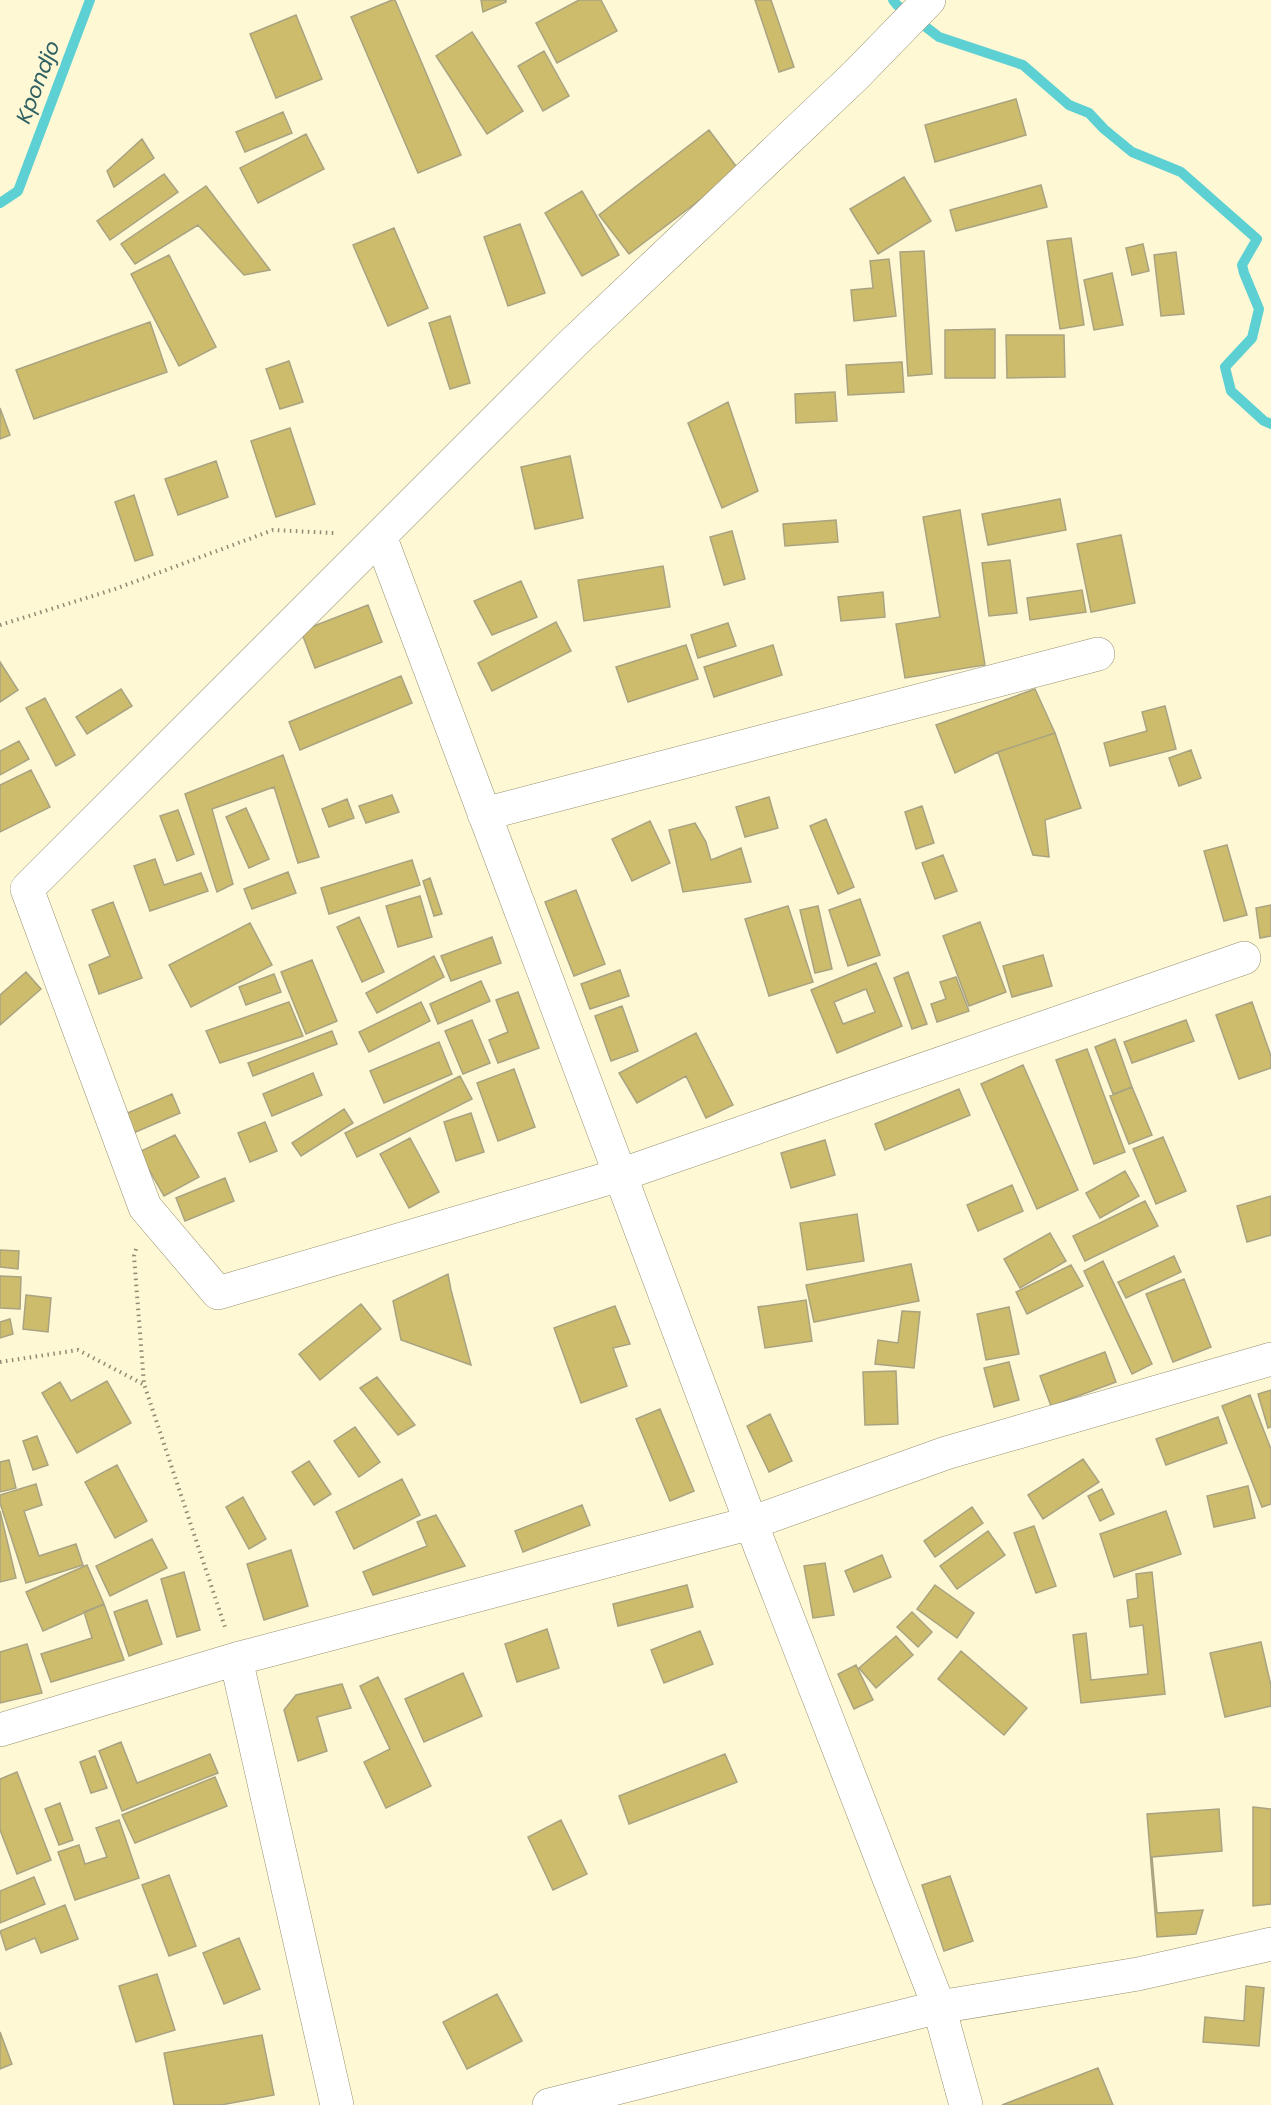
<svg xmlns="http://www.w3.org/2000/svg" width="1271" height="2105" font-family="Poppins,sans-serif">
  <rect width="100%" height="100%" fill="#fef8d5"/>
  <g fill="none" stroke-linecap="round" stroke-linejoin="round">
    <path stroke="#5dd0d3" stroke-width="10" d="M893 0 897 5 939 37 1023 65 1069 105 1089 113 1104 129 1132 152 1181 172 1257 239 1242 265 1244 273 1259 309 1252 338 1225 367 1231 391 1264 421 1271 424
      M0 203 18 191 90 0"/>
  </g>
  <path fill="#ccbc6c" stroke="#a9a382" stroke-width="1.5" fill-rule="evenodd" d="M392 0H395L461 155 418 173 351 17Z
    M481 0H506V2L483 12Z
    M579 0H601L617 31 557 63 536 23Z
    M755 0H771L794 67 779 72Z
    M296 15 322 79 276 98 250 34Z
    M472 32 523 111 487 134 436 56Z
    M544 51 569 96 543 111 518 66Z
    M1016 99 1026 135 935 162 925 125Z
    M283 112 292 133 245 152 236 132Z
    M709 130 739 170 629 254 599 215Z
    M306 134 324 169 258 203 240 168Z
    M142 139 154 158 114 187 107 171Z
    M164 174 178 192 110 240 97 221Z
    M904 177 931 221 878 254 850 209Z
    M1041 185 1047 207 956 231 950 210Z
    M206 186 270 270 244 275 198 225 135 264 121 244Z
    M582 191 619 255 582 276 545 213Z
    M520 224 545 293 508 306 484 237Z
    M394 228 428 308 388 326 353 245Z
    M1071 238 1084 325 1060 329 1047 241Z
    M1143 244 1149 271 1132 275 1126 248Z
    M924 251 932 374 908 376 900 252Z
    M1176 252 1184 314 1161 316 1154 255Z
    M169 255 216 347 179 366 131 274Z
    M889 259 896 316 854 321 851 290 873 288 870 261Z
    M1112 273 1123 325 1094 330 1084 280Z
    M450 316 470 383 450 389 429 323Z
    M150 322 167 372 34 419 16 370Z
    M995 329V378H945V330Z
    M1006 335H1064L1065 377 1007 378Z
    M289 361 303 402 280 409 266 369Z
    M902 362 904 392 848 395 846 365Z
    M835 392 837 421 796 423 795 394Z
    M728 402 758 491 722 508 688 423Z
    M0 408 10 435 0 439Z
    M290 428 315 504 276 517 251 441Z
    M570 456 583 518 535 529 521 467Z
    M216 461 228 497 178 515 165 479Z
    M134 495 153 555 135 561 115 502Z
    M1060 499 1066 530 988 545 982 514Z
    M960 510 985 665 905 678 896 624 940 617 923 517Z
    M836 520 838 542 785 546 783 524Z
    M732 531 745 579 724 585 710 537Z
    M1121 535 1135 603 1091 612 1077 544Z
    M1010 560 1017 613 989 616 982 563Z
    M663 566 670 607 584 621 578 580Z
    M521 581 537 617 492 635 474 601Z
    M1082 590 1086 612 1030 620 1027 598Z
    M883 592 885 617 841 621 838 597Z
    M368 605 382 642 315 668 301 631Z
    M556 622 571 651 492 691 478 663Z
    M728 623 736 646 698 658 691 635Z
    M686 645 698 679 628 702 616 667Z
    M773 645 782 675 714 697 704 667Z
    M0 662 18 690 0 702Z
    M401 676 412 703 300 750 289 722Z
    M121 689 132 706 87 734 76 717Z
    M1035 689 1055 733 998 752 955 773 936 725Z
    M45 698 75 755 56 766 26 708Z
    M1165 706 1176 749 1110 766 1104 743 1147 731 1142 712Z
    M1055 733 1081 808 1045 820 1049 857 1033 855 998 752Z
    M19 741 29 759 0 775V751Z
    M1191 750 1201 778 1179 786 1169 758Z
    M283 755 319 857 298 863 274 787 212 809 233 884 217 892 185 794Z
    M31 770 50 807 0 832V785Z
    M392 795 399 812 366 823 359 806Z
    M769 797 778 828 745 837 736 807Z
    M347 799 354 818 329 827 322 809Z
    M922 806 934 843 916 849 905 812Z
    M246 808 269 859 249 868 226 817Z
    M178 810 194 854 177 861 160 816Z
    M826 819 854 887 838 894 810 826Z
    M650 821 670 863 632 881 612 839Z
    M695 823 706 842 711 860 741 848 751 882 683 892 669 830Z
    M1227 845 1247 915 1224 921 1204 851Z
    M943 855 957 891 935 899 922 863Z
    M155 859 164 885 201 873 208 891 150 911 134 866Z
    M412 860 420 885 329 914 321 888Z
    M288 872 296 893 252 909 244 889Z
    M430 878 442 914 434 916 423 881Z
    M576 890 605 964 574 976 545 902Z
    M420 896 432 937 398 947 386 906Z
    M860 899 880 955 848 966 829 910Z
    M113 902 142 978 99 994 89 965 110 956 92 910Z
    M1271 905V936L1260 938 1256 908Z
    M788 906 813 982 769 996 745 919Z
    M818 906 832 969 815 973 800 910Z
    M359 917 384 972 362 982 337 927Z
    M980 922 1006 992 969 1006 943 936Z
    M250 923 272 965 191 1007 169 965Z
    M492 937 501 963 451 981 441 956Z
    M1043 955 1052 986 1012 997 1003 966Z
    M434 956 444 977 377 1013 366 993Z
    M312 960 337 1021 306 1034 281 972Z
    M876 963 902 1026 837 1053 811 990ZM866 989 875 1012 843 1024 834 1002Z
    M620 970 629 996 590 1009 581 984Z
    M26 972 41 989 0 1025V995Z
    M908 972 927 1024 912 1029 894 978Z
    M274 974 281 992 246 1005 239 987Z
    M956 977 969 1011 937 1022 931 1004 946 999 940 982Z
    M481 981 490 1001 438 1024 430 1004Z
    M518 992 539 1048 498 1063 489 1040 508 1032 496 1000Z
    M289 1002 303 1036 220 1063 206 1031Z
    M421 1002 430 1021 369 1052 359 1032Z
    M1252 1002 1271 1056V1068L1239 1079 1216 1015Z
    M622 1006 638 1051 611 1061 595 1016Z
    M472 1020 490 1063 463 1074 445 1031Z
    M1186 1020 1194 1041 1132 1063 1124 1042Z
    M332 1031 337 1044 253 1076 248 1063Z
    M696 1033 733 1105 706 1118 686 1076 637 1103 619 1073Z
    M1115 1039 1132 1087 1113 1094 1095 1047Z
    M439 1042 452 1074 384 1103 370 1071Z
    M1087 1049 1125 1152 1094 1164 1056 1060Z
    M1023 1065 1078 1190 1037 1209 981 1084Z
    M514 1069 535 1127 498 1141 477 1083Z
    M313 1073 322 1095 272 1116 263 1094Z
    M460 1076 472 1099 357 1157 345 1133Z
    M1132 1087 1152 1135 1129 1144 1110 1096Z
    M959 1089 970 1115 885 1150 875 1124Z
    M172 1094 180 1113 131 1134 123 1115Z
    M344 1109 353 1123 301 1156 292 1143Z
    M471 1113 484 1152 456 1161 444 1122Z
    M265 1122 277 1151 250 1162 238 1133Z
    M175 1135 199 1177 164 1196 139 1152Z
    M1163 1137 1186 1191 1156 1204 1133 1149Z
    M410 1138 439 1192 409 1208 380 1154Z
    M825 1140 835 1175 791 1188 781 1153Z
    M1125 1171 1139 1196 1100 1218 1086 1193Z
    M225 1178 234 1201 185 1221 176 1198Z
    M1012 1185 1023 1211 978 1231 967 1205Z
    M1271 1196V1235L1247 1242 1237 1206Z
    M1145 1201 1158 1226 1085 1261 1073 1236Z
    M857 1214 864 1261 807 1270 800 1223Z
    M1050 1233 1066 1261 1020 1288 1004 1259Z
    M0 1250 19 1251 18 1269 0 1267Z
    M1174 1256 1181 1272 1126 1298 1118 1282Z
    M1103 1261 1152 1364 1132 1374 1084 1271Z
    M911 1264 919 1301 814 1322 806 1285Z
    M1071 1265 1083 1286 1027 1314 1016 1292Z
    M448 1274 451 1290 471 1365 401 1340 393 1301Z
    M0 1276 21 1277 20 1309 0 1308Z
    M1184 1279 1211 1347 1173 1362 1146 1294Z
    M26 1295 51 1298 48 1332 23 1329Z
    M806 1300 812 1341 765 1348 758 1307Z
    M361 1304 381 1329 320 1380 299 1354Z
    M615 1306 630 1344 613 1348 627 1386 581 1403 554 1328Z
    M1009 1307 1019 1354 986 1360 977 1314Z
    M902 1311 920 1312 914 1368 875 1364 878 1340 898 1343Z
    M10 1319 13 1334 0 1338V1322Z
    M1105 1352 1116 1382 1051 1406 1040 1376Z
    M1009 1362 1019 1400 994 1407 984 1368Z
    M896 1371 898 1424 865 1425 863 1372Z
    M377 1377 415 1425 398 1435 360 1388Z
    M107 1381 131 1423 77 1453 42 1393 60 1382 71 1401Z
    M1271 1390V1427L1268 1428 1258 1394Z
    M1250 1395 1271 1449V1504L1262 1507 1222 1406Z
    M660 1409 694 1491 670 1501 636 1419Z
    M770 1414 792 1461 769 1472 747 1426Z
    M1218 1417 1227 1443 1166 1465 1156 1439Z
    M355 1427 380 1462 359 1477 334 1441Z
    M37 1436 48 1465 33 1470 23 1441Z
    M1083 1459 1099 1482 1043 1519 1028 1495Z
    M9 1460 16 1488 0 1492V1462Z
    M309 1461 331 1494 314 1505 292 1472Z
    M117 1465 147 1521 115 1538 85 1482Z
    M402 1479 420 1515 354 1549 336 1512Z
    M36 1484 42 1505 24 1511 39 1556 76 1544 83 1565 26 1583 0 1503V1495Z
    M1248 1486 1255 1518 1214 1527 1207 1496Z
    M1102 1489 1114 1514 1100 1521 1088 1496Z
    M243 1497 266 1539 249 1549 226 1507Z
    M582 1505 590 1525 523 1552 515 1531Z
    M972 1507 983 1523 935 1557 924 1541Z
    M0 1511 16 1578 0 1582Z
    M1166 1511 1181 1554 1114 1577 1100 1534Z
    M436 1515 465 1566 373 1595 363 1572 427 1546 417 1522Z
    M1034 1526 1056 1586 1036 1593 1014 1533Z
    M988 1531 1005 1555 957 1589 940 1566Z
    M152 1539 167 1568 110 1596 96 1566Z
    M291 1550 308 1606 264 1620 247 1564Z
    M882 1555 891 1577 854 1592 845 1571Z
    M825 1563 834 1615 813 1618 804 1566Z
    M87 1565 104 1604 43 1631 26 1592Z
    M184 1572 200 1630 177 1637 161 1579Z
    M1152 1572 1165 1694 1081 1703 1073 1635 1086 1633 1091 1680 1148 1674 1143 1625 1130 1627 1127 1600 1138 1598 1136 1574Z
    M687 1585 693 1607 618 1626 613 1604Z
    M935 1585 974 1613 957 1638 917 1609Z
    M147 1600 162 1644 129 1656 114 1612Z
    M104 1604 124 1660 51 1682 41 1654 92 1638 84 1612Z
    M912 1612 932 1632 918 1647 897 1627Z
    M547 1629 559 1668 517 1682 505 1644Z
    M700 1631 713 1664 664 1683 651 1650Z
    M896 1636 913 1655 876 1688 859 1668Z
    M1261 1642 1271 1686V1706L1225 1717 1210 1653Z
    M27 1644 42 1693 0 1703V1652Z
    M961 1651 1027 1708 1004 1735 938 1679Z
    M856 1665 873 1700 854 1709 838 1674Z
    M463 1673 482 1716 424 1742 405 1699Z
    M378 1677 431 1786 386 1808 364 1762 390 1749 360 1686Z
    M342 1684 351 1708 317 1717 327 1751 298 1761 284 1710 296 1695Z
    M121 1742 137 1783 210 1754 218 1773 122 1811 99 1751Z
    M725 1754 737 1782 629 1824 619 1796Z
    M95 1756 107 1788 91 1793 80 1762Z
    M17 1772 51 1860 17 1874 0 1830V1779Z
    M215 1777 227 1806 135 1843 122 1815Z
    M60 1803 73 1840 59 1845 45 1809Z
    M1253 1807 1271 1809V1904L1253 1906Z
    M1219 1809 1222 1851 1152 1857 1157 1913 1203 1910 1196 1934 1157 1937 1147 1814Z
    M119 1820 139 1878 75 1900 58 1852 79 1845 85 1864 107 1857 96 1828Z
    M561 1820 587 1874 553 1890 528 1837Z
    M169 1875 196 1946 169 1956 142 1885Z
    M950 1876 973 1941 944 1951 922 1885Z
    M34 1877 45 1904 0 1923V1891Z
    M65 1905 78 1939 41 1953 35 1938 6 1950 0 1931Z
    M239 1938 260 1989 224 2004 203 1953Z
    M157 1974 175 2030 136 2042 119 1986Z
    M1246 1986 1264 1988 1259 2046 1203 2042 1205 2017 1244 2021Z
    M497 1994 522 2041 467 2069 443 2022Z
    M0 2032 12 2064 0 2069Z
    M262 2035 274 2095 221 2105H174L164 2053Z
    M1098 2068 1113 2105H1002Z"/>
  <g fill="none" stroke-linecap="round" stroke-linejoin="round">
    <defs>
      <path id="street" d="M929 0 855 76 572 344 27 889 145 1207 218 1293 620 1175 1244 958
        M380 536 751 1523 939 2007 966 2105
        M484 814 1098 654
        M236 1659 337 2105
        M0 1730 236 1659 751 1523 946 1453 1271 1359
        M549 2105 939 2007 1138 1974 1271 1944"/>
    </defs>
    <use href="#street" stroke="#958f6f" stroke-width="34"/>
    <path stroke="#8f8b72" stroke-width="4" stroke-dasharray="1.5 4.5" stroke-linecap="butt" d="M0 625 115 589 273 530 334 533
      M136 1249 134 1256 144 1384 225 1627
      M0 1362 78 1350 143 1384"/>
    <use href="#street" stroke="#fff" stroke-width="33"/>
  </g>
  <g text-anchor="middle" stroke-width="5" stroke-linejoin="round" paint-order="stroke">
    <g font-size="21" font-style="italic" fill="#2f6062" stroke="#fef8d5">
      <text transform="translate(38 82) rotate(-69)" y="7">Kpondjo</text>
    </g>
  </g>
</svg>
